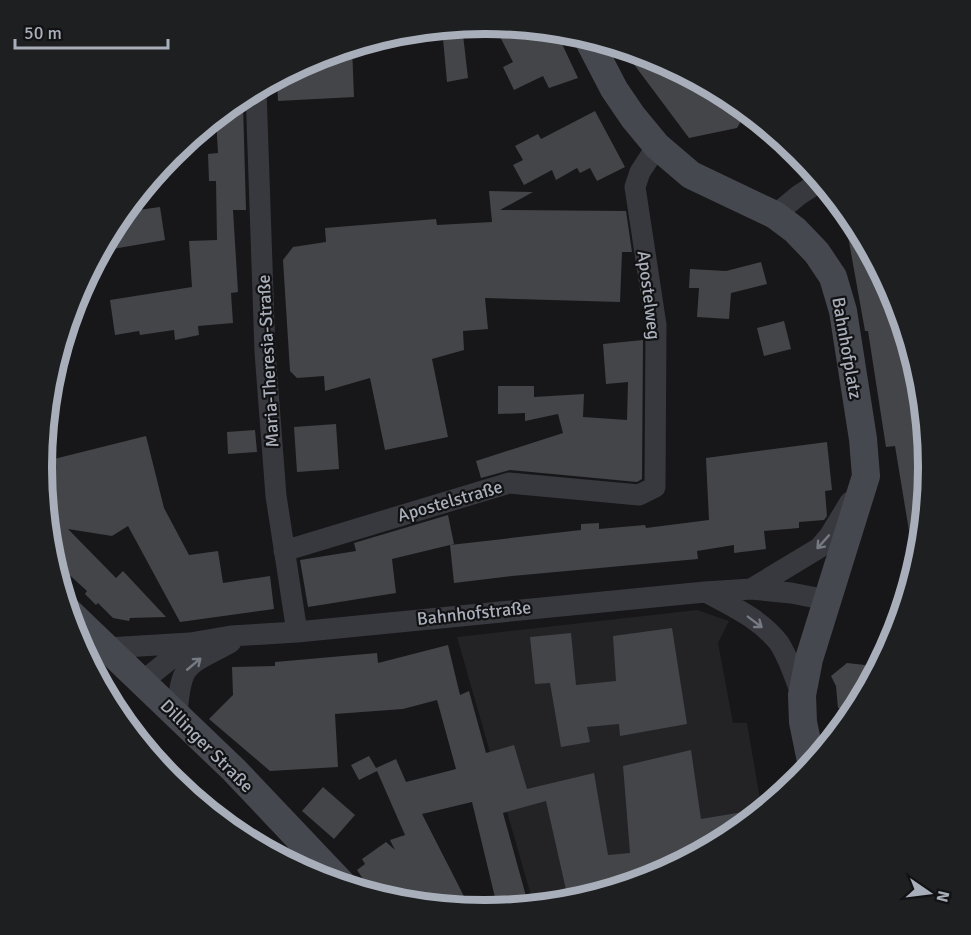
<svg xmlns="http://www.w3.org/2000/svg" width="971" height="935" font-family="Signika,sans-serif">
  <rect width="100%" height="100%" fill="#171719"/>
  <path fill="#232326" d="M697 610 729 621 718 643 733 723H747L762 811 732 836 655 877 572 903 534 906 457 637Z"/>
  <path fill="#434549" d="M494 25 556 31 578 78 549 88 543 76 514 90 503 67 513 62Z
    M462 26 468 78 447 82 442 28Z
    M352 47 354 97 278 101 277 78 316 58Z
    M621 47 656 58 732 99 747 111 737 128 689 138Z
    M243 105 246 210H233L238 292 231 293 233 323 198 326 199 335 175 340 174 330 140 335 139 331 115 335 110 300 192 287 189 241 217 240 216 181H209L208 154 218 153 216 118 230 106Z
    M595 111 625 167 597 181 590 168 580 173 577 168 556 180 552 170 524 185 513 165 523 160 515 146 538 134 541 139Z
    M489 191 533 192 500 210 626 211 632 252H622L620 302 485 298 488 329 463 331 464 350 432 359 448 437 385 450 370 378 325 391 324 376 297 378 290 371 283 260 293 247 326 242 325 228 436 219 437 225 492 222Z
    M160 207 165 240 101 251 117 221 124 212Z
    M843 208 854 221 895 298 903 324 900 325 923 464 929 463V468L918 561H914L895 446 886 447 868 331H865Z
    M761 262 767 284 731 293 729 319 697 317 699 288H689L690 269 726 271Z
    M784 321 791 349 764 356 757 328Z
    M643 340 642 479 637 482 510 470 481 478 476 461 563 433 558 414 525 421V413L498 414V386H534V397L584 394 583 417 627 420 628 382 606 384 603 344Z
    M336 424 339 469 297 472 294 427Z
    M255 430 257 452 228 454 227 432Z
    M146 436 164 508 189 555 218 551 223 583 270 576 274 609 180 622 128 526 112 536 68 529 116 578 123 571 166 617 130 618 129 621 113 618 98 603 96 605 85 594 87 591 64 570 62 572 53 564 50 554 42 462Z
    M827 442 832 490 825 491 827 516 824 520 799 522V528L764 531 766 549 734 553V545L697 551 698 559 512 576 454 583 450 545 581 530V524L599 523V529L645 525 646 528 709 520 706 458Z
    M448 515 454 544 392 559 396 593 308 607 300 560 356 551 354 543Z
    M672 628 687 724 620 736 619 724 587 727 590 742 561 747 550 683 535 684 530 637 571 633 576 685 616 681 613 636Z
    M448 645 460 695 469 691 486 753 514 745 527 789 594 773 608 855 630 853 623 766 691 750 701 819 767 808 732 836 655 877 569 903 546 801 503 813 529 907 498 910 472 802 422 814 471 910 399 902 374 895 357 870 365 864 362 859 386 842 395 850 390 840 405 835 377 771 359 780 351 765 369 756 376 768 396 759 406 782 456 769 437 700 403 709 335 714 338 767 270 771 209 719 233 695 232 667 275 666V662L377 653 378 663Z
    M847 663 865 665 872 680 856 711 838 708 836 686 831 676Z
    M323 787 355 815 334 839 302 811Z"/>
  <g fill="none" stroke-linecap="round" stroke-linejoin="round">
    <path stroke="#38393e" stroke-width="21" d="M256 90 265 352 276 496 297 632
      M775 215 799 195 821 181
      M284 551 509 483 639 495 655 487 656 325 635 187 640 172 657 146
      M751 589 819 548 830 535 850 502
      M706 592C731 606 761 619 779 643 789 658 795 679 802 695
      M107 648 190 643 231 636 297 632 705 592 751 589 791 593 827 600
      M142 682 190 643
      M177 715C181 660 187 667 231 642"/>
    <path stroke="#46484f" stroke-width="28" d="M587 37 614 89 633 117 657 146 691 175 775 215 795 230 817 253 833 277 843 311 863 439 866 476 809 659 802 695 803 722 812 766
      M67 610 234 770 343 885"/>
  </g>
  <defs><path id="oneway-shaft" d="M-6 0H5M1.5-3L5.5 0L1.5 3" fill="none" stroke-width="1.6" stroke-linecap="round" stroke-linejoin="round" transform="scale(1.5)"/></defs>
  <g stroke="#767a82">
    <use href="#oneway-shaft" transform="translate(823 542) rotate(132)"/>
    <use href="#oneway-shaft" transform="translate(755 622) rotate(37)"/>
    <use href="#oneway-shaft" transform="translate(194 664) rotate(-40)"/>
  </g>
  <g text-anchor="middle" stroke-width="4.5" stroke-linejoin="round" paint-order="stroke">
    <g font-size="18" fill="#a9afba" stroke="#121214">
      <text transform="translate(649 295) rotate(83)" y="6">Apostelweg</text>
      <text transform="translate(847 348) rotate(80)" y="6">Bahnhofplatz</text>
      <text transform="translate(268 361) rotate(-93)" y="6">Maria-Theresia-Straße</text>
      <text transform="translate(450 501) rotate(-16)" y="6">Apostelstraße</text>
      <text transform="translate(474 613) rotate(-6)" y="6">Bahnhofstraße</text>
      <text transform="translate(207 746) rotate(45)" y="6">Dillinger Straße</text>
    </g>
  </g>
  <path d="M0 0H971V935H0ZM52 467a433 433 0 1 1 866 0a433 433 0 1 1-866 0Z" fill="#1e1f21" fill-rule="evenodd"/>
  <path fill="none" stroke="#a9afba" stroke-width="8" d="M52 467a433 433 0 1 1 866 0a433 433 0 1 1-866 0Z"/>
  <g transform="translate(929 893) rotate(104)" stroke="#121214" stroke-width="4.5" paint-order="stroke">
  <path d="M0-4.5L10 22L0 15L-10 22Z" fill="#a9afba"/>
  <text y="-9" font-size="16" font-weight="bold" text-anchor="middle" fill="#a9afba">N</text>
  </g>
  <path d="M15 39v9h153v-9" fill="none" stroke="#a9afba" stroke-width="3"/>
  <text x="24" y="39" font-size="18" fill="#a9afba" stroke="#121214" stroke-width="4.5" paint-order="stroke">50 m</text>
</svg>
